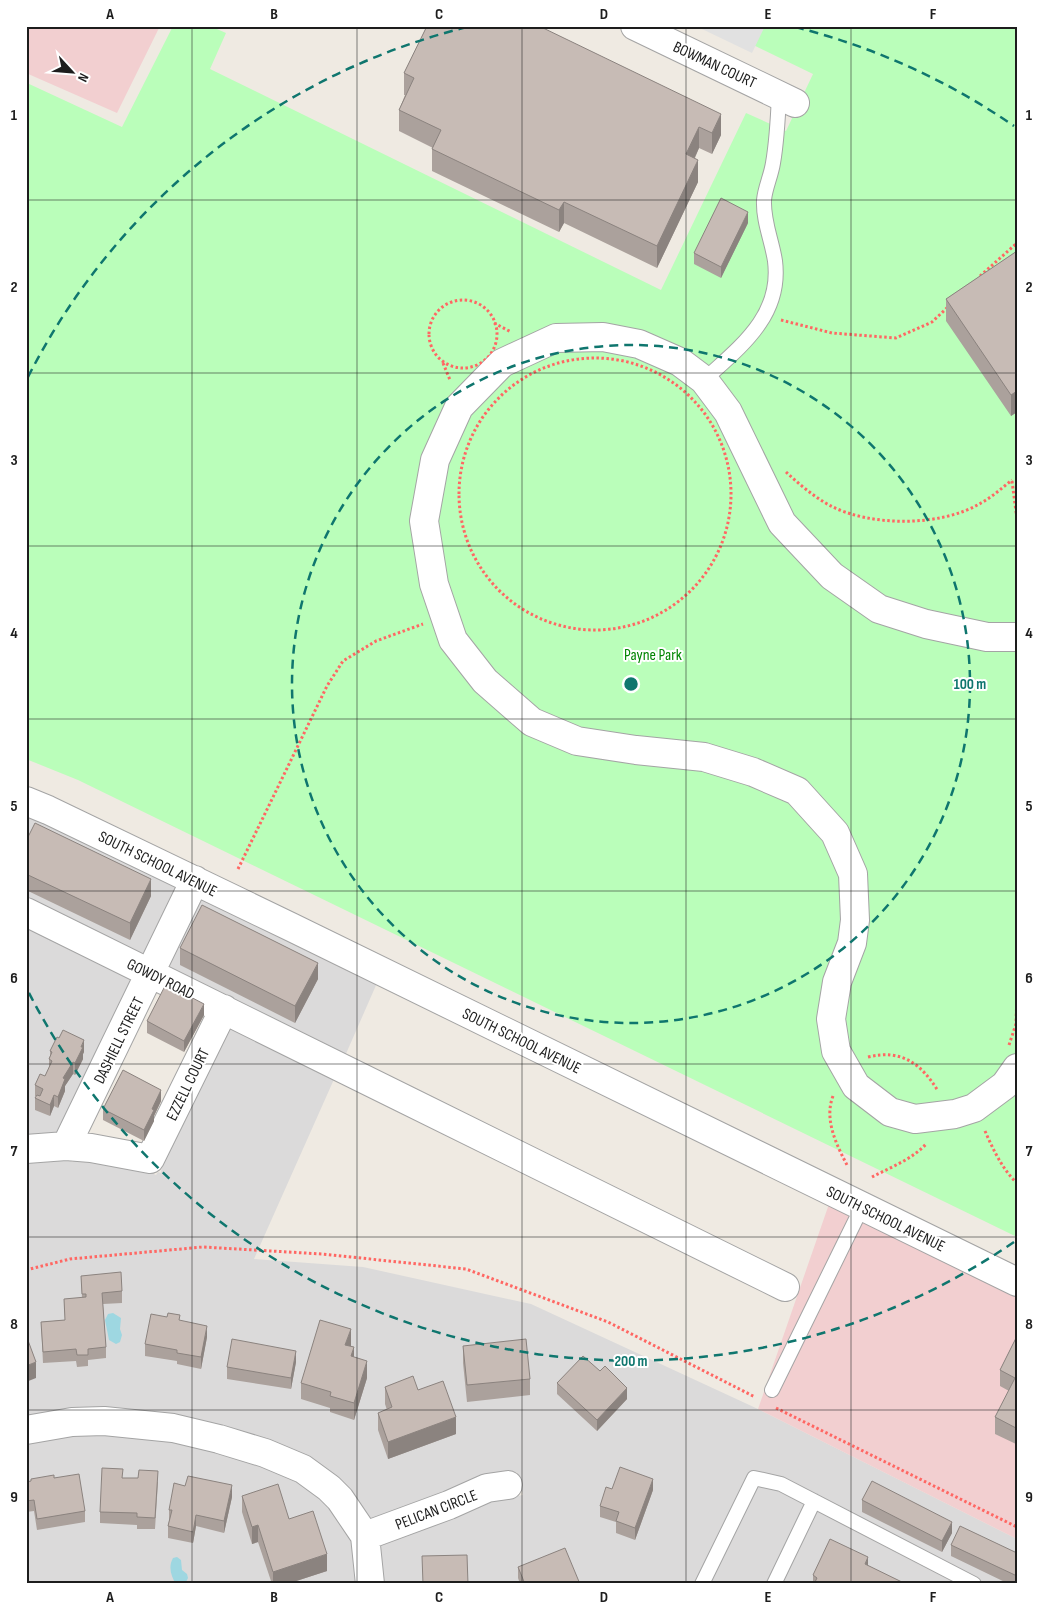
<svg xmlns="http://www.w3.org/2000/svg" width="1043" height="1610" font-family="'Sofia Sans Condensed',sans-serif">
  <rect width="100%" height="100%" fill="#efeae2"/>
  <path fill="#dbdada" d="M26 814 177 887 144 956 26 900Z
    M201 898 377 983 345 1056 167 967Z
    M26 925 134 977 57 1134 26 1137Z
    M231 1025 335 1077 254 1259 363 1267 531 1304 758 1409 1017 1539V1584H383L379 1544 492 1500 523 1495 517 1472 481 1478 443 1494 370 1521 307 1458 26 1418V1161L64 1158 73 1162 74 1159 147 1171 156 1175 158 1172 161 1173 162 1163Z
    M105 1433 171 1440 261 1464 297 1479 321 1496 353 1539 357 1584H26V1443L48 1438Z"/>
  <path fill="#f2cfd0" d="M26 26H160L117 113 26 73Z
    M829 1204 1017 1295V1539L758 1409Z"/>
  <path fill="#bafeba" d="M173 26H210L226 33 210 69 661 290 746 113 786 131 813 74 714 26H1017V1237L78 780 26 759V84L27 83 122 127Z"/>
  <path fill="#e1e1e1" d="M703 26H765L752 53 702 29Z"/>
  <path fill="#9ed7e1" d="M113 1313 121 1318 120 1329 122 1335 120 1342 116 1344 109 1340 105 1320 108 1314Z
    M177 1557 181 1560 182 1570 187 1574 188 1578 185 1584H176C171 1576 168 1567 173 1558Z"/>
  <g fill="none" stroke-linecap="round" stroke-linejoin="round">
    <defs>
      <path id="lane" d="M704 380C740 347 782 316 775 261 772 241 763 221 764 200 765 188 771 176 773 163 777 140 778 118 779 95
        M772 1390 862 1207
        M702 1584 754 1478 781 1484 974 1584
        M774 1584 814 1501"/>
      <path id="street" d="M635 26 795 103
        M1017 637H987L926 624 879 609 832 576 782 523 728 412 704 380 680 362 639 344 603 337 556 338 502 363 459 407 435 460 424 521 434 584 453 640 485 681 532 722 577 741 636 750 704 757 753 772 797 791 835 833 853 874 855 920 852 943 837 982 831 1019 836 1051 856 1086 890 1112 915 1119 955 1114 974 1108 1005 1085 1017 1068
        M26 801 48 810 291 927 1017 1282
        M26 912C280 1035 531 1164 785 1287
        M66 1146 195 880
        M26 1149 66 1146 91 1148 150 1159 224 1009
        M26 1430 72 1422 104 1421 173 1428 219 1439 265 1453 303 1469 329 1488 340 1499 365 1536 370 1584
        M365 1536 449 1505 487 1488 508 1485"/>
    </defs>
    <use href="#lane" stroke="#a4a4a4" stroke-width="16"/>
    <use href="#street" stroke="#a4a4a4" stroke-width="30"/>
    <path stroke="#ff6763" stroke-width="3" stroke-dasharray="2.5 2.5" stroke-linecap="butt" d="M980 276 1017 243
      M429 334a34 34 0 1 1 68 0a34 34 0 1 1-68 0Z
      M781 320 832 333 896 338 932 322 949 306
      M494 323 511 332
      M459 494a136 136 0 1 1 272 0a136 136 0 1 1-272 0Z
      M443 363 450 380
      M786 472C799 484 813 496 829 505 870 527 941 527 981 503 992 497 1002 488 1012 480
      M1012 481 1017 519
      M238 869 327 686 343 661 376 641 423 624
      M1009 1045 1016 1024 1017 993
      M868 1057C901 1049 921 1063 938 1091
      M833 1096C824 1119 836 1144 847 1165
      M985 1131C993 1149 1002 1169 1017 1183
      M872 1177C891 1167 913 1159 927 1143
      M26 1270 70 1259 203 1247 322 1254 466 1269 608 1322 755 1397
      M776 1408 1017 1527"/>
    <use href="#lane" stroke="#fff" stroke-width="14"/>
    <use href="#street" stroke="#fff" stroke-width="28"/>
  </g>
  <path fill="#aba19c" d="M427 26 721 135 712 154 699 148 695 158 698 182 657 268 564 223 559 232 432 171V149L433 148 399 131V110L405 95H404V73Z
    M748 223 721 278 694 264V253Z
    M1017 251V412L1011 416 946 321V299Z
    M26 841 151 896 130 940 26 890Z
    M180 948 318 979 295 1023 180 965Z
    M204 1015 184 1052 147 1033V1021Z
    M50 1051 84 1052 83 1054V1059L75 1075 73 1074 65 1086V1091L58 1108 54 1106 50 1116 35 1110V1098L36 1097 35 1096V1085L45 1076 49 1068V1059L50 1056Z
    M161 1101 154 1116V1121L144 1141 103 1120V1109Z
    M81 1276 122 1291V1303L103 1304 106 1347V1358L88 1360V1366L77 1367 76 1361 43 1363 41 1322 65 1320 64 1299 82 1298Z
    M180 1321 207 1337 201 1369 177 1364V1361L145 1356V1344Z
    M1017 1336V1442L1016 1444 995 1434V1417L1009 1391 1000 1386V1370Z
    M350 1346 354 1357 367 1378 354 1420 330 1412V1408L301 1399V1383Z
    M463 1346 530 1379V1395L467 1402 463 1363Z
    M296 1362 291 1389 227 1379V1367Z
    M557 1383 627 1399 597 1431 557 1394Z
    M385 1387 418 1390 456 1434 388 1459 378 1430V1413L387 1410 385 1404Z
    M54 1478 85 1511V1522L37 1530 34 1511 26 1512V1482Z
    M123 1478H138L158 1482 155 1529H137V1525L100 1523V1512Z
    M653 1490 635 1540 616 1533V1522L600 1517V1506Z
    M242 1496 289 1519 327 1571 287 1584H272L258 1542 252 1544 242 1512Z
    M232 1497 224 1533 196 1526 193 1543 168 1538V1526L169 1521V1510Z
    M862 1500 952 1533 942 1552 862 1512Z
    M951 1545 1017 1553V1584H1009L951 1556Z
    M868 1566 906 1584H813V1575Z
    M518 1567 580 1584H520L518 1578Z"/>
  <path fill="#8b837f" d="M721 114V135L712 154V133Z
    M699 127V148L686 176V154Z
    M698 160V182L657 268V246Z
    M564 202V223L559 232V210Z
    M748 212V223L721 278V267Z
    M1017 391V412L1011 416V395Z
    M151 879V896L130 940V923Z
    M318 963V979L295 1023V1006Z
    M204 1004V1015L184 1052V1041Z
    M84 1040V1052L83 1054V1059L75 1075V1063Z
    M73 1062V1074L65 1086V1091L58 1108V1097L63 1078Z
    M161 1090V1101L154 1116V1121L144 1141V1130L152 1109Z
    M54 1095V1106L50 1116V1105Z
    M207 1326V1337L201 1369V1357Z
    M351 1329V1346L345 1361V1345Z
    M354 1347V1364L351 1356Z
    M296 1351V1362L291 1389V1378Z
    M367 1361V1378L354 1420V1403Z
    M36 1362V1378L26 1382V1366Z
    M627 1388V1399L597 1431V1420Z
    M456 1417V1434L388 1459V1442Z
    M1017 1426V1442L1016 1444V1428Z
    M653 1479V1490L635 1540V1528Z
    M232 1485V1497L224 1533V1521Z
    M196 1515V1526L193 1543V1532Z
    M952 1522V1533L942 1552V1541Z
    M258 1525V1542L252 1544V1527Z
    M327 1554V1571L287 1584H273V1572Z
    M868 1557V1579L865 1564Z"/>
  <path fill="#c7bbb5" stroke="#8b837f" d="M427 26H539L721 114 712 133 699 127 686 154 698 160 657 246 564 202 559 210 432 149 441 130 399 110 414 78 404 73Z
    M721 198 748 212 721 267 694 253Z
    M1017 251V391L1011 395 946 299Z
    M35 823 151 879 130 923 26 874V841Z
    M202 905 318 963 295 1006 180 948Z
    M166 984 204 1004 184 1041 147 1021Z
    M63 1030 84 1040 81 1047H83L75 1063 73 1062 63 1078 65 1079 58 1097 54 1095 50 1105 35 1098 37 1095 40 1096 43 1089 35 1085 40 1074 45 1076 52 1061 49 1059 52 1052 50 1051 57 1037 59 1038Z
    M123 1070 161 1090 152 1109 154 1110 144 1130 103 1109Z
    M121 1272 122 1291 102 1293 106 1347 88 1349V1355H77L76 1349 43 1352 41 1322 65 1320 64 1299 86 1297V1294H82L81 1276Z
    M168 1313 180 1315 179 1320 207 1326 201 1357 177 1353V1350L145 1344 151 1314 167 1317Z
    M320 1320 351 1329 345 1345 354 1347 351 1356 367 1361 354 1403 330 1396 331 1392 301 1383Z
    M26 1335 36 1362 26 1366Z
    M1017 1336V1426L1016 1428 995 1417 1015 1378 1000 1370Z
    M232 1339 296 1351 291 1378 227 1367Z
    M526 1339 530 1379 467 1385 463 1346Z
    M583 1356 600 1371 605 1366 627 1388 597 1420 557 1383Z
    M413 1376 418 1390 443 1381 456 1417 388 1442 378 1413 392 1407 385 1387Z
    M620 1467 653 1479 635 1528 616 1521 619 1512 600 1506 606 1487 612 1489Z
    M102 1468 123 1469 122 1478H138L139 1470 158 1471 155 1518 137 1517V1513L100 1512Z
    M79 1474 85 1511 37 1519 34 1500 26 1501V1482L31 1481V1479L54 1475V1478Z
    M188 1476 232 1485 224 1521 196 1515 193 1532 168 1526 172 1510H169L174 1483 185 1486Z
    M872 1481 952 1522 942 1541 862 1500Z
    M278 1484 289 1519 313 1511 327 1554 273 1572 258 1525 252 1527 242 1496Z
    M960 1526 1017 1553V1576L951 1545Z
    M830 1539 868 1557 865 1564 906 1584H814L817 1578 813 1575Z
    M565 1548 580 1584H525L518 1567Z
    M467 1555 468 1584H423L422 1556Z"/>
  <path fill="none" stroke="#1d1d1d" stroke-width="1" stroke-opacity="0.55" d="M192 26V1584M357 26V1584M522 26V1584M686 26V1584M851 26V1584M26 200H1017M26 373H1017M26 546H1017M26 719H1017M26 891H1017M26 1064H1017M26 1237H1017M26 1410H1017"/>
  <g fill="none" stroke="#0f766e" stroke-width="2.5" stroke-dasharray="9 6">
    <circle cx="631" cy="684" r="339"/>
    <path d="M1014 1242A677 677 0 0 1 28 991M28 377A677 677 0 0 1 467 27M795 27A677 677 0 0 1 1014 126"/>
  </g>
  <g text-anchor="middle" stroke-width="4" stroke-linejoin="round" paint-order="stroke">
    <g font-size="16" fill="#1d1d1d" stroke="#fff">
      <text transform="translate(715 64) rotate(25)" y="6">BOWMAN COURT</text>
      <text transform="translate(158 863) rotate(26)" y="6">SOUTH SCHOOL AVENUE</text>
      <text transform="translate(161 978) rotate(26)" y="6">GOWDY ROAD</text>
      <text transform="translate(118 1040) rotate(-64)" y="6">DASHIELL STREET</text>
      <text transform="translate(522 1040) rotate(26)" y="6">SOUTH SCHOOL AVENUE</text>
      <text transform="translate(187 1084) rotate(-64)" y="6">EZZELL COURT</text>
      <text transform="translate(886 1218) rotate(26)" y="6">SOUTH SCHOOL AVENUE</text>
      <text transform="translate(436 1509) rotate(-21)" y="6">PELICAN CIRCLE</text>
    </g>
    <g font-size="16" fill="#018502" stroke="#fff">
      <text x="653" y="660">Payne Park</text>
    </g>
  </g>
  <circle cx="631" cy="684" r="8" fill="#0f766e" stroke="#fff" stroke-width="2.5"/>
  <g font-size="15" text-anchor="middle" font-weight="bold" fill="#0f766e" stroke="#fff" stroke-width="4" stroke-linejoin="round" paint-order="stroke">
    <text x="970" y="689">100 m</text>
    <text x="631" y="1366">200 m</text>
  </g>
  <rect width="1043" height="1610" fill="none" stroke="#ffffff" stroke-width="55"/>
  <g transform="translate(72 72) rotate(116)" stroke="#ffffff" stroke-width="4" paint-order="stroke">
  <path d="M0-4L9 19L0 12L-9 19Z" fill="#1d1d1d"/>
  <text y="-8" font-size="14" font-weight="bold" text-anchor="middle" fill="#1d1d1d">N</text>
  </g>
  <rect x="28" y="28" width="988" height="1554" fill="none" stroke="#1d1d1d" stroke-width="2"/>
  <g font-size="16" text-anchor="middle" font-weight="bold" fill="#1d1d1d">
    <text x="110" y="19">A</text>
    <text x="274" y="19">B</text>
    <text x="439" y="19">C</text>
    <text x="604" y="19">D</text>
    <text x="768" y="19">E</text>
    <text x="933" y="19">F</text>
    <text x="14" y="120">1</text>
    <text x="1029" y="120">1</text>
    <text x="14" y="292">2</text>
    <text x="1029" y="292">2</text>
    <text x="14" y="465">3</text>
    <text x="1029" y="465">3</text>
    <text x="14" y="638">4</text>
    <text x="1029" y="638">4</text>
    <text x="14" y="811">5</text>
    <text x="1029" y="811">5</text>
    <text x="14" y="983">6</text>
    <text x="1029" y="983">6</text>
    <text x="14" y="1156">7</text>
    <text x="1029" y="1156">7</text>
    <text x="14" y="1329">8</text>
    <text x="1029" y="1329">8</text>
    <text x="14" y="1502">9</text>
    <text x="1029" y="1502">9</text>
    <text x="110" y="1602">A</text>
    <text x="274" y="1602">B</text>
    <text x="439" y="1602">C</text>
    <text x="604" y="1602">D</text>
    <text x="768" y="1602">E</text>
    <text x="933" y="1602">F</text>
  </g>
</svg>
